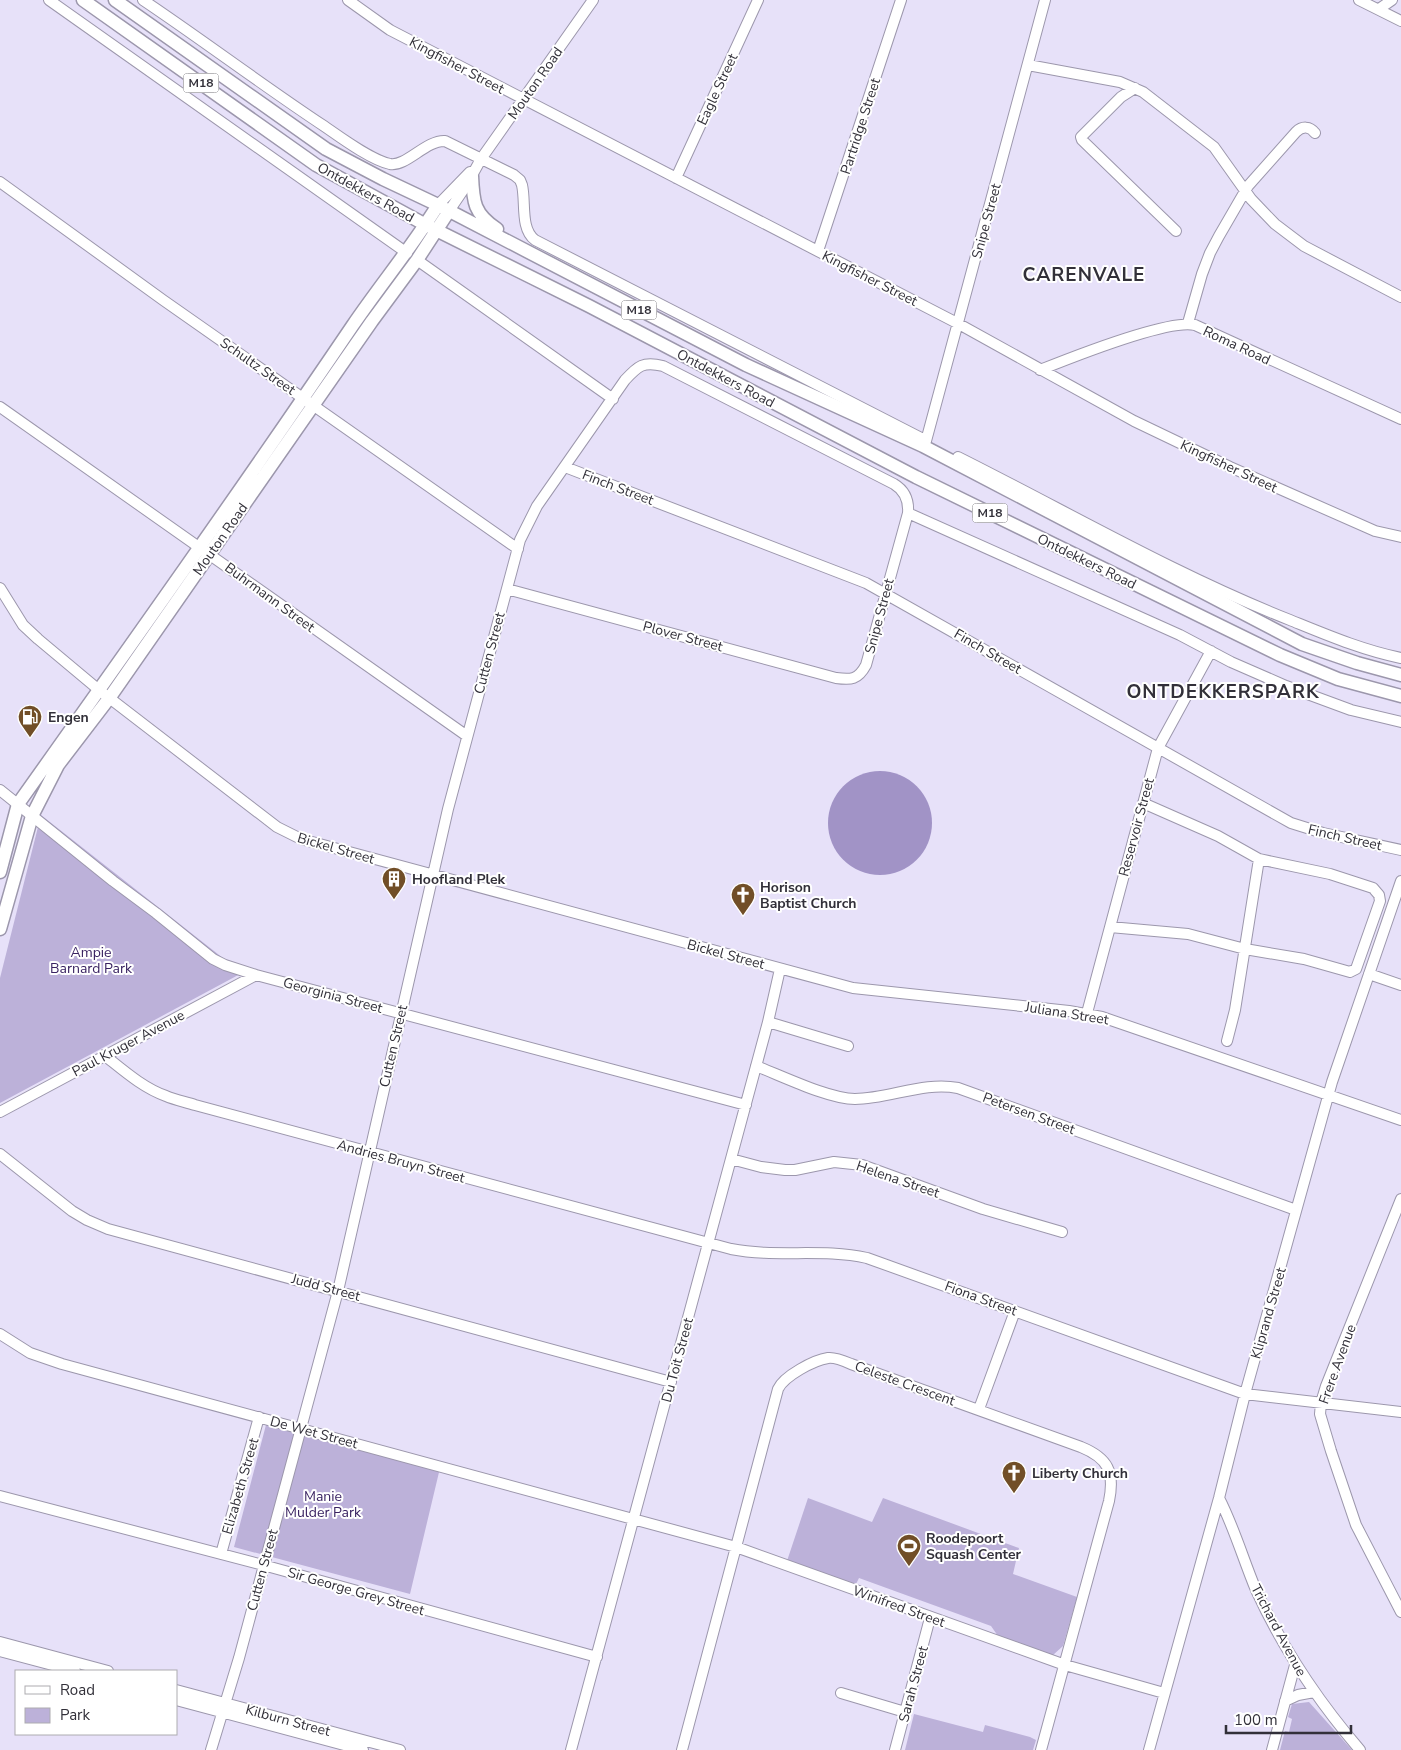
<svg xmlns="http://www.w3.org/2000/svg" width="1401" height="1750" font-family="'Nunito Sans',sans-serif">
  <rect width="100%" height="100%" fill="#e7e1f9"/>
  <path fill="#bcb1d9" d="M41 815 242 973 0 1103V978Z
    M267 1421 440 1468 410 1594 234 1547Z
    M808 1498 872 1522 883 1498 1019 1548 1013 1574 1077 1597 1063 1646 1053 1655 1003 1638 998 1636 991 1626 859 1578 855 1586 787 1561Z
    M1309 1702 1352 1750H1280L1285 1731 1289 1732 1292 1719 1288 1717 1292 1704Z
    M914 1714 983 1732 985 1725 1030 1737 1036 1740 1033 1750H905Z"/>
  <path fill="#a193c6" d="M828 823a52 52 0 1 1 104 0a52 52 0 1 1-104 0Z"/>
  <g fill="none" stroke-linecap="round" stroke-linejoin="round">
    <defs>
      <path id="minor" d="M49 0 407 253
        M143 0C204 41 262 85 324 126 340 137 371 160 390 164 406 167 426 140 445 141L514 175 520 180 522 185C526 202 520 229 535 240L925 440
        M348 0 390 30 421 46 957 323 1134 421 1230 467 1375 531 1401 537
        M1359 0 1401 21
        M1379 9 1392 0
        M1028 65 1120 82 1143 92 1214 147 1251 199 1275 224 1304 246 1401 297
        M1135 88 1121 97 1081 137 1082 140 1176 231
        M676 178 758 0
        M0 182 163 300 518 549
        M438 205 470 172
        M449 211 466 186 481 159 593 0
        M818 251 901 0
        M417 260 613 399
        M1188 323 1202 274 1210 253 1219 236 1248 186 1296 132C1302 126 1310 126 1315 133
        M1040 370C1070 358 1168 319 1195 325L1401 419
        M0 407 467 736
        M926 441 1045 0
        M958 457C1068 512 1176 575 1290 620 1327 635 1362 650 1401 658
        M565 467 866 583 1291 823 1323 833 1401 850
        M908 513 1180 635 1231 662 1286 686 1351 710 1401 722
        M0 588 23 625 38 639 99 690 277 827 301 839 853 988 1069 1011 1102 1017 1401 1120
        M0 790 113 881 156 913 213 959 225 965 256 975 746 1105
        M1110 927 1188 934 1245 949 1304 959 1350 972 1356 969 1380 901 1379 895 1373 888 1330 874 1259 859 1218 836 1143 803
        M1369 974 1401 985
        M1087 1013 1158 748 1211 651
        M768 1022 848 1046
        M1227 1041 1235 1010 1259 859
        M104 1055C123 1070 143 1088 166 1096 175 1100 186 1102 195 1105L731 1249C777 1258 822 1248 867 1258L1245 1394 1401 1412
        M756 1066C782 1076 829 1099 855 1099 889 1099 924 1081 958 1088L1296 1210
        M0 1112 256 975
        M0 1154 72 1211 87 1220 108 1229 671 1382
        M731 1159 761 1167 785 1170H795L834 1162 862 1165 983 1209 1062 1232
        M1401 1199 1326 1386 1321 1403 1320 1414 1331 1451 1356 1525 1401 1612
        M0 1334 30 1353 62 1364 736 1547 1065 1665 1164 1693
        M979 1409 1015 1311
        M0 1496 263 1565 597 1657
        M1219 1498C1234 1527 1243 1559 1256 1590 1283 1649 1318 1701 1360 1750
        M221 1554 259 1417
        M0 1642 108 1671
        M0 1651 75 1671
        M176 1690 400 1750
        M841 1693 905 1712
        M176 1700 363 1750
        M1285 1701 1298 1695 1314 1692
        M211 1750 239 1658 338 1291 448 809 520 540 537 506 625 380C638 366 643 361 663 366L894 484C904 490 909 500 908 513L866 665C858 680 851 680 836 678L507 589
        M571 1750 768 1022 780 969
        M682 1750 778 1389C784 1376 814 1360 828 1358 835 1357 844 1361 851 1364L1081 1447C1108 1458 1115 1472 1109 1501L1041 1750
        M895 1750 930 1618
        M1149 1750 1219 1498 1245 1394 1332 1082 1401 881
        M1272 1750 1295 1665"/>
      <path id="major" d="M83 0 316 165 426 225 589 306 916 477 1280 655 1338 679 1401 696
        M115 0 326 149 383 179 438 205 746 365 923 446 1302 644 1357 663 1401 675
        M472 176C473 202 474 214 497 229
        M0 872 18 804C131 645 244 486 353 325 381 284 412 247 438 205
        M0 929 32 816 58 765 110 697 372 321 417 260 449 211"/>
    </defs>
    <use href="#minor" stroke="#9c97ac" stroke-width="12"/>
    <use href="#major" stroke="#9c97ac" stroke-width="15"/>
    <use href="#minor" stroke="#fff" stroke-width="10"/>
    <use href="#major" stroke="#fff" stroke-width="12"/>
  </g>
  <defs>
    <symbol id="fuel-pin" viewBox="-11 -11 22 30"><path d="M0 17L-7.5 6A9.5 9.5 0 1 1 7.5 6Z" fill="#714e27" stroke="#fff"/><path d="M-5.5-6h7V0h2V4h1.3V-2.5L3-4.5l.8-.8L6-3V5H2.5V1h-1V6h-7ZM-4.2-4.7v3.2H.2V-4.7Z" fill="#fff"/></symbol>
    <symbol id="building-pin" viewBox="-11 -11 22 30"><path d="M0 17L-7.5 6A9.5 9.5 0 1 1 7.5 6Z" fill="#714e27" stroke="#fff"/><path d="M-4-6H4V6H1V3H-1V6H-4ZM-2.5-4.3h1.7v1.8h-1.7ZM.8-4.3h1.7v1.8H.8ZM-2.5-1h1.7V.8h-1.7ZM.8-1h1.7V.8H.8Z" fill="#fff"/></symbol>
    <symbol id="church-pin" viewBox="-11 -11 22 30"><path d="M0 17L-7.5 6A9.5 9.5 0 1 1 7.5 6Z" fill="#714e27" stroke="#fff"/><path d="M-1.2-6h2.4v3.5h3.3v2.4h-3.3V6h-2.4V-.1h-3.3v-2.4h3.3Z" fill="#fff"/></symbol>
    <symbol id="stadium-pin" viewBox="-11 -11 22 30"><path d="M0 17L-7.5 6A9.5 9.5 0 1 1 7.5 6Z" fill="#714e27" stroke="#fff"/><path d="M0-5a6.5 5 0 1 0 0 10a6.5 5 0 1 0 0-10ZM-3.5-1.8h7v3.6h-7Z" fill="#fff"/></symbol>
  </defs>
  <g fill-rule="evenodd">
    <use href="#fuel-pin" x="16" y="703" width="28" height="38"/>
    <use href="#building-pin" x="380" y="865" width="28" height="38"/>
    <use href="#church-pin" x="729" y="881" width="28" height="38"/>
    <use href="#church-pin" x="1000" y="1459" width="28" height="38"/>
    <use href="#stadium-pin" x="895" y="1532" width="28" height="38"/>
  </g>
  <g text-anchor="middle" stroke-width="4" stroke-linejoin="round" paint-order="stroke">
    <g fill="#fff" stroke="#706e74" stroke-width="1">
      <rect x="183.5" y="73.5" width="35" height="19" rx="4"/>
      <rect x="621.5" y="300.5" width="35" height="19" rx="4"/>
      <rect x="972.5" y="503.5" width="35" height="19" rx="4"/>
    </g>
    <g font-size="12" font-weight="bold" fill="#323039">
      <text x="201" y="87">M18</text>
      <text x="639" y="314">M18</text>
      <text x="990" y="517">M18</text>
    </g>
    <g font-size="14" fill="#323039" stroke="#fff">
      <text transform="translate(457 65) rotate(28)" y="5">Kingfisher Street</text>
      <text transform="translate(535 83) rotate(-55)" y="5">Mouton Road</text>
      <text transform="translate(717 89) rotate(-65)" y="5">Eagle Street</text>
      <text transform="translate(860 126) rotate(-72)" y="5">Partridge Street</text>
      <text transform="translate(366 192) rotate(29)" y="5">Ontdekkers Road</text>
      <text transform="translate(986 221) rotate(-75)" y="5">Snipe Street</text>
      <text transform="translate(870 278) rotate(27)" y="5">Kingfisher Street</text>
      <text transform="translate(1237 345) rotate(25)" y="5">Roma Road</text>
      <text transform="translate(258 366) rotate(35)" y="5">Schultz Street</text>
      <text transform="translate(726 378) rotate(28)" y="5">Ontdekkers Road</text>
      <text transform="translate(1229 466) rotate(25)" y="5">Kingfisher Street</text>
      <text transform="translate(618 487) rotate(21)" y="5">Finch Street</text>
      <text transform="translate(220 539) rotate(-55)" y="5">Mouton Road</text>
      <text transform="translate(1087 561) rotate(26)" y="5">Ontdekkers Road</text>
      <text transform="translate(270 597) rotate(36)" y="5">Buhrmann Street</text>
      <text transform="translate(879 616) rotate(-75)" y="5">Snipe Street</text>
      <text transform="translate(683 636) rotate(15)" y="5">Plover Street</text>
      <text transform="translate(988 651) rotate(30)" y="5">Finch Street</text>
      <text transform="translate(489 653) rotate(-75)" y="5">Cutten Street</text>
      <text transform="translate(1136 827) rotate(-75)" y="5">Reservoir Street</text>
      <text transform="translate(1345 837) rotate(13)" y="5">Finch Street</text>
      <text transform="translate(336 848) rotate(16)" y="5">Bickel Street</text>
      <text transform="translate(726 954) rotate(15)" y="5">Bickel Street</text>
      <text transform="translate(333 995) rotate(15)" y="5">Georginia Street</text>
      <text transform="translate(1067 1013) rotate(9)" y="5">Juliana Street</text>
      <text transform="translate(128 1043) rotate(-28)" y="5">Paul Kruger Avenue</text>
      <text transform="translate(393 1046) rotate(-77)" y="5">Cutten Street</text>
      <text transform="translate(1029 1113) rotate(20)" y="5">Petersen Street</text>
      <text transform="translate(401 1161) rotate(15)" y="5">Andries Bruyn Street</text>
      <text transform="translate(898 1179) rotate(19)" y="5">Helena Street</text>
      <text transform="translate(326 1287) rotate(15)" y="5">Judd Street</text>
      <text transform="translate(981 1298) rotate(20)" y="5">Fiona Street</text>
      <text transform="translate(1268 1313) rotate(-74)" y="5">Kliprand Street</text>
      <text transform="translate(677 1360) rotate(-75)" y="5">Du Toit Street</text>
      <text transform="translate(1337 1364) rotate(-70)" y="5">Frere Avenue</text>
      <text transform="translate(905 1383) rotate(20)" y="5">Celeste Crescent</text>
      <text transform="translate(314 1432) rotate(15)" y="5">De Wet Street</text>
      <text transform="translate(240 1486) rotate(-74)" y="5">Elizabeth Street</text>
      <text transform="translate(262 1570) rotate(-75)" y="5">Cutten Street</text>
      <text transform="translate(356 1591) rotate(16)" y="5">Sir George Grey Street</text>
      <text transform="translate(899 1606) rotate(20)" y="5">Winifred Street</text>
      <text transform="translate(1279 1630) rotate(62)" y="5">Trichard Avenue</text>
      <text transform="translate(913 1684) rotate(-75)" y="5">Sarah Street</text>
      <text transform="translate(288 1720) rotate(15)" y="5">Kilburn Street</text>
    </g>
    <g font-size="14" font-weight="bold" fill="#323039" stroke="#fff" text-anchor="start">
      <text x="48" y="722">Engen</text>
      <text x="412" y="884">Hoofland Plek</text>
      <text x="760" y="892">Horison<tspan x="760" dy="16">Baptist Church</tspan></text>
      <text x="1032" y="1478">Liberty Church</text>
      <text x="926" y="1543">Roodepoort<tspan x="926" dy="16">Squash Center</tspan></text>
    </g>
    <g font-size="14" fill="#392261" stroke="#fff">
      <text x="91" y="957">Ampie<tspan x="91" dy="16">Barnard Park</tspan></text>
      <text x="323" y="1501">Manie<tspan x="323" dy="16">Mulder Park</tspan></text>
    </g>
    <g font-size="19" font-weight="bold" letter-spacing="1" fill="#323039" stroke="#fff">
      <text x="1084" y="281">CARENVALE</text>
      <text x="1223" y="698">ONTDEKKERSPARK</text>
    </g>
  </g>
  <rect x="15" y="1670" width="162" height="65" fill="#ffffff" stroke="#adacb0"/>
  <rect x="25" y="1686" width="25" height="8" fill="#ffffff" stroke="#adacb0"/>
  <text x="60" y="1695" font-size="15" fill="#323039">Road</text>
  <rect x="25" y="1708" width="25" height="15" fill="#bcb1d9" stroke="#adacb0"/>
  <text x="60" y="1720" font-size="15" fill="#323039">Park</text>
  <path d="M1226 1725v8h125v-8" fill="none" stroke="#323039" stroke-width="2.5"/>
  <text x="1234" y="1725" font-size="15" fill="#323039" stroke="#ffffff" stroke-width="4" paint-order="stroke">100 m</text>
</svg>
